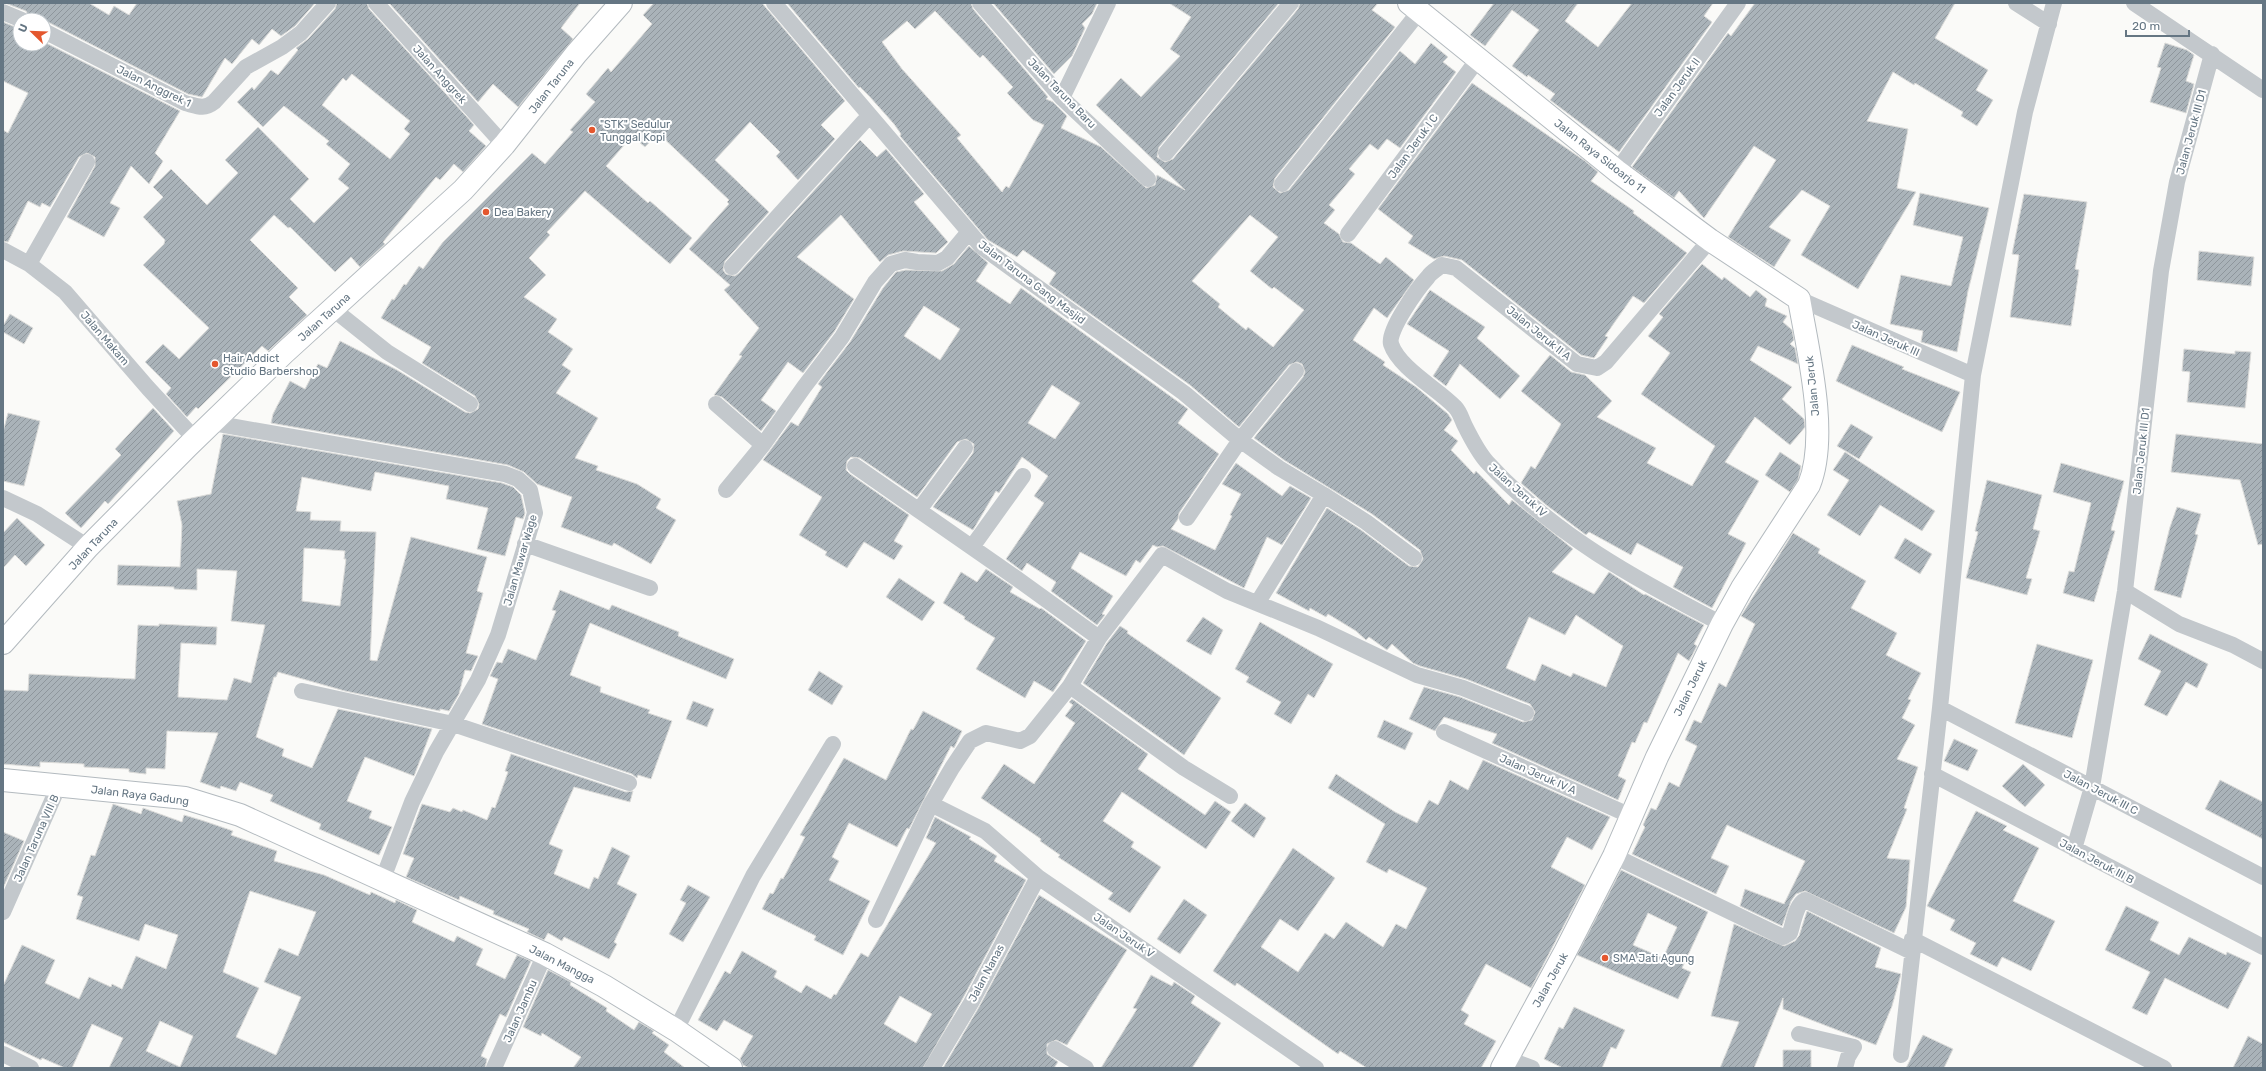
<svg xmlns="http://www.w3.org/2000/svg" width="2266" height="1071" font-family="Rubik,sans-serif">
  <defs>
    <pattern id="building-hatch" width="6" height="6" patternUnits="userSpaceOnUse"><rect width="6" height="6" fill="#aab3b9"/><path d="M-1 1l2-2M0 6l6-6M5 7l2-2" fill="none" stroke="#8e969c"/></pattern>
  </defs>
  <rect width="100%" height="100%" fill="#fafaf8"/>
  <path fill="url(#building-hatch)" stroke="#dcdcda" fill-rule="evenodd" d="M5 3H89L109 15 114 6 129 15 137 3H315L295 26 281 36 272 29 259 45 252 39 232 64 225 58 202 97 188 94 44 20H31L26 11Z
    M337 3H367L369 9 474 125 469 131 486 146 463 172 454 164 440 180 436 177 383 242 385 244 360 267 351 257 335 272 290 227 288 228 274 215 250 240 298 288 289 297 307 315 268 351 262 346 198 409 196 407 187 417 166 394 171 388 145 362 163 344 179 359 209 328 143 265 164 244 165 240 143 217 163 197 153 187 171 169 207 205 238 173 225 160 258 127 309 179 290 199 314 223 349 188 338 179 350 164 326 144 329 141 284 106 263 127 237 102 252 87 254 90 271 70 278 75 298 50 296 48 308 39 335 9ZM352 74 410 121 404 129 410 134 390 159 322 105 343 78 346 81Z
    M389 3H580L561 28 573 39 518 107 493 84 478 102Z
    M654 3H762L845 101 821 125 835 139 798 180 776 156 780 152 750 122 715 160 769 212 725 261 723 270 726 274 735 276 739 273 860 140 877 157 886 149 924 194 914 202 948 242 936 253 903 251 888 255 880 262 841 215 797 257 854 299 834 332 803 373 788 362 761 400 776 411 761 431 722 397 714 395 742 356 739 355 759 328 724 290 730 285 689 249 729 204 727 202 729 200 658 133 645 147 632 136 606 166 648 203 650 201 692 238 670 264 585 191 547 232 550 235 529 258 546 275 524 297 557 319 548 332 573 349 562 365 571 371 556 393 598 418 575 458 598 466 596 470 637 484 661 499 656 508 676 520 651 564 614 543 612 546 561 527 572 497 537 484 524 472 508 465 271 423 273 414 290 381 305 389 318 364 327 368 340 341 397 370 465 412 470 413 478 409 479 404 475 396 422 363 431 347 381 318 392 299 394 300 404 284 406 285 419 266 423 269 443 242 532 153 545 164 573 132 570 130 595 102 586 94 608 68 611 72 652 24 643 15Z
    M787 3H971L973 9 1048 97 1046 99 1053 102 1067 116 1061 128 1101 147 1146 188 1155 185 1157 175 1185 190 1096 105 1121 78 1141 97 1180 56 1170 49 1191 17 1169 3H1279L1159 147 1157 157 1165 162 1173 159 1298 9 1300 3H1378L1372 10 1395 27 1275 178 1273 187 1280 193 1289 190 1400 51 1415 64 1431 43 1448 57 1443 62 1456 72 1400 148 1387 139 1378 150 1370 144 1349 169 1355 174 1329 205 1335 210 1324 223 1339 234 1343 242 1351 243 1380 264 1386 257 1414 280 1387 318 1374 308 1353 340 1385 362 1383 365 1416 387 1448 414 1452 420 1444 430 1458 441 1451 450 1474 474 1476 471 1509 505 1512 500 1573 549 1552 572 1594 594 1609 572 1644 595 1645 594 1704 625 1694 644 1697 646 1689 661 1678 653 1647 723 1644 722 1635 743 1632 742 1618 776 1626 780 1618 800 1492 743 1497 734 1444 717 1435 731 1409 719 1424 687 1460 697 1523 722 1532 720 1535 712 1530 704 1466 679 1420 666 1413 663 1392 644 1387 650 1369 637 1366 640 1356 631 1328 614 1326 617 1310 608 1309 611 1276 593 1327 508 1361 530 1409 566 1418 567 1423 559 1420 550 1372 514 1284 460 1254 438 1303 377 1305 372 1302 364 1297 362 1289 365 1239 427 1190 385 1049 284 1056 273 1023 250 1017 257 988 240 900 136 901 134 894 124 870 97 860 87 859 88ZM935 11 980 58 983 55 1013 87 1007 93 1033 120 1044 125 1009 188 1006 186 1002 192 957 138 961 135 902 69 882 42 907 21 915 29ZM1250 215 1278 237 1250 271 1272 289 1274 287 1304 310 1273 347 1248 327 1246 330 1218 307 1220 304 1192 281ZM1576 615 1623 646 1606 687 1573 673 1571 677 1542 664 1535 681 1506 668 1529 617 1565 635Z
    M993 3H1097L1092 14 1082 24 1085 28 1072 56 1054 74Z
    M1494 3H1578L1565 21 1598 47 1632 3H1713L1704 16 1712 22 1619 152 1550 100 1555 94 1528 75 1527 77 1512 66 1539 30 1512 10 1485 46 1470 35Z
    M1755 3H1955L1935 38 1988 70 1976 90 1993 100 1977 126 1961 116 1963 112 1915 83 1914 85 1893 72 1867 121 1908 129 1897 188 1916 192 1858 289 1801 255 1830 206 1802 190 1769 227 1791 240 1774 267 1728 237 1776 160 1754 146 1704 218 1679 191 1674 198 1632 167 1728 33 1731 36Z
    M3 22 20 29V44H44V42L180 111 155 153 163 161 149 184 131 166 110 203 120 208 104 237 67 217 95 166V157L87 153 79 157 50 207 42 203 40 207 28 201 8 242 3 241V130L8 133 28 93 3 81Z
    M2165 43 2187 50 2194 55 2186 81 2194 84 2186 113 2150 102 2161 68 2157 67Z
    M1472 83 1585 161 1598 172 1591 181 1634 211 1633 213 1687 253 1644 303 1633 296 1605 336 1608 337 1594 358 1581 355 1462 260 1444 256 1434 259 1408 243 1413 236 1378 209Z
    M1920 193 1989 208 1968 291 1957 352 1921 342 1923 331 1890 324 1901 275 1951 286 1963 237 1913 225Z
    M2024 194 2087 202 2075 269 2079 270 2071 326 2010 317 2019 255 2012 254Z
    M969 246 988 263 976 281 1010 304 1021 288 1188 409 1178 423 1219 454 1179 513 1178 519 1171 529 1215 550 1232 516 1230 515 1241 494 1222 484 1236 463 1282 496 1290 486 1311 498 1282 545 1267 537 1244 588 1163 546 1157 547 1153 545 1140 563 1136 560 1126 576 1080 552 1071 568 1113 596 1102 614 1105 615 1097 625 1051 591 1056 582 1027 563 1022 571 1006 559 1044 503 1034 496 1048 476 1022 457 999 493 996 491 973 530 933 507 973 453 974 444 966 439 957 442 917 497 860 458 851 457 847 461 846 470 850 474 909 515 894 541 903 546 894 560 864 542 847 568 825 555 827 552 799 535 822 497 763 460 791 422 798 426 822 387 818 384 850 342 883 288 896 272 906 270 942 271 954 264ZM924 306 960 329 940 360 904 336ZM1052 385 1080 403 1055 439 1028 423Z
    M2199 251 2254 257 2251 286 2197 280Z
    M1702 264 1722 280 1724 277 1750 297 1756 290 1767 299 1765 306 1787 316 1783 322 1792 330 1794 340 1790 344 1795 348 1798 364 1758 346 1750 360 1792 387 1782 399 1804 419 1805 427 1790 445 1755 417 1725 462 1759 481 1728 534 1746 543 1712 608 1673 587 1683 567 1637 543 1631 555 1589 532 1586 535 1545 504 1521 483 1531 466 1535 469 1561 424 1521 391 1550 355 1571 372 1585 375 1612 401 1597 417 1656 448 1647 463 1692 486 1715 446 1641 394 1670 353 1648 336 1663 317 1659 314Z
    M1430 290 1485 327 1477 338 1520 376 1500 399 1460 364 1446 386 1433 376 1449 351 1407 324Z
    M10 314 33 328 24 344 3 332V326Z
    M1852 345 1904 367 1902 369 1960 392 1942 432 1836 381Z
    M2184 349 2235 354V351L2251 352 2245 408 2187 402 2190 372 2182 371Z
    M153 408 174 431 108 504 105 501 81 528 65 513 121 455 115 449Z
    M8 413 40 421 24 486 3 481V432Z
    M1851 424 1873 437 1859 459 1837 446Z
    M223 434 502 483 513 487 521 495 525 513 523 519 516 517 505 556 477 549 488 508 446 499 449 486 375 472 371 491 302 477 296 511 311 512 310 520 341 521 340 531 376 532 370 660 377 661 411 537 487 557 477 591 483 593 466 653 478 656 471 671 465 670 459 694 449 711 440 709V711L345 691 278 672 276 677H274L256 737 284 749 282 756 312 768 338 709 432 729 414 776 365 757 347 801 372 811 369 818 392 827 379 855 319 829 321 824 270 801 273 795 240 782 236 791 221 786 220 789 200 782 218 733 167 731 165 769 146 768V774L129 772V769L84 767V764L40 762V767L3 764V690L28 691 29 674 135 679 138 625 159 626V624L217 627 216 645 181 643 178 697 227 700 234 678 251 683 265 625 231 621 237 571 197 569V590L174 589V587L117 585 118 565 180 567 182 525 177 501 211 494ZM304 548 345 551 344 559H346L340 606 302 601Z
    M2176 434 2263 444V544L2258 545 2240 480 2171 472Z
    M1780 452 1801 466 1798 480 1790 492 1765 475Z
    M1845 452 1935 511 1922 531 1880 505 1860 536 1827 515 1849 480 1833 470Z
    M2061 463 2124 481 2111 530 2115 531 2094 602 2063 593 2069 571 2074 572 2091 503 2053 492Z
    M1987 480 2042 495 2033 529 2040 531 2026 578 2032 579 2027 595 1966 578 1978 532 1975 531Z
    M2177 507 2201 514 2195 534 2198 535 2181 598 2154 590 2170 527Z
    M17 518 45 545 26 566 15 555 3 568V533Z
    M1793 533 1820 549 1818 553 1866 581 1851 608 1897 633 1886 655 1921 673 1908 699 1911 700 1902 718 1915 725 1897 759 1918 767 1904 808 1907 809 1887 858 1910 860 1906 907 1894 933 1805 891 1796 894 1791 901 1782 926 1740 906 1745 889 1784 904 1805 861 1727 825 1711 858 1729 866 1716 894 1632 854 1645 827 1643 825 1651 808 1656 810 1669 782 1679 787 1697 746 1685 740 1694 720 1701 723 1719 683 1726 687 1755 624 1741 616Z
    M1905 538 1932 554 1920 574 1894 558Z
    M986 569 1013 587 1010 592 1040 609 1041 608 1086 641 1053 692 1034 681 1025 698 976 669 995 638 964 619 965 617 943 603 961 572 977 582Z
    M899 578 935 602 922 621 886 597Z
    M560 590 609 610 612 605 679 632 678 636 734 659 726 679 590 623 570 675 601 687 600 692 650 710 648 713 672 721 651 779 638 775 637 778 632 774 482 724 498 679 490 676 497 662 502 663 508 649 536 660 556 611 552 610Z
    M1203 617 1223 630 1211 655 1186 641Z
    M1260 622 1333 664 1314 698 1308 694 1291 724 1274 714 1281 702 1246 682 1249 677 1235 669Z
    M1120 626 1128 631 1127 633 1221 698 1184 755 1083 683 1107 643Z
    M2150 634 2208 664 2197 688 2186 682 2167 716 2144 705 2161 671 2138 659Z
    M2037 644 2093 660 2072 738 2015 723Z
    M819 671 843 686 832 705 808 690Z
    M1072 699 1148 754 1138 769 1205 815 1215 801 1231 812 1206 849 1122 792 1103 821 1134 842 1131 847 1161 867 1130 913 1108 899 1113 893 1058 857 1060 855 1040 841 1041 839 981 798 1004 764 1034 784 1075 723 1065 716 1073 705 1069 702Z
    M693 701 714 709 707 727 686 719Z
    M923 711 962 731 954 748 951 746 909 829 907 828 897 847 849 823 832 857 839 861 829 880 870 901 843 955 814 940 816 936 762 909 770 893 773 894 781 878 783 879 805 837 800 835 844 758 886 780 911 729 913 730Z
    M1384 720 1413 733 1405 750 1377 737Z
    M1954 739 1978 750 1968 771 1944 761Z
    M511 754 626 792 633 791 630 802 574 787 549 844 563 850 554 874 589 889 594 877 598 879 612 847 630 856 617 884 637 894 614 942 617 944 609 959 564 937 562 941 548 933 544 940 527 932 529 929 493 914 494 911 460 896 459 900 406 877 414 858 403 854 422 804 450 812 453 808 462 812 463 810 487 820 492 807 495 808 508 772 505 771Z
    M1483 760 1610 817 1592 850 1567 837 1551 867 1585 885 1531 988 1486 964 1461 1010 1469 1015 1464 1024 1496 1041 1481 1068H1367L1340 1051 1338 1054 1237 983 1235 986 1213 971 1293 848 1335 878 1298 931 1280 919 1261 947 1298 972 1325 933 1334 939 1346 922 1383 947 1396 924 1406 929 1427 888 1389 869 1387 873 1366 862 1385 824 1328 788 1336 774 1395 812 1417 823 1429 800 1438 805 1450 780 1468 790Z
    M2023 764 2045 785 2025 807 2002 786Z
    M2220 780 2263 802V839L2205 809Z
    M1245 803 1266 818 1254 838 1231 821Z
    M113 804 141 814 143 808 182 822 184 815 204 821 233 831 231 835 277 851 274 861 324 875 370 895 371 892 395 903 396 900 417 910 412 922 454 942 457 936 483 949 476 965 505 979 517 955 531 961 506 1017 500 1014 481 1056 487 1059 485 1068H109L123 1038 92 1024 72 1068H65L42 1058 41 1060 3 1042V986L22 945 55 960 45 983 79 999 89 977 111 987 112 984 122 989 136 956 166 969 178 935 145 924 139 941 76 919 83 897 77 895 91 855 95 856ZM250 891 316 912 298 956 279 948 264 982 301 997 276 1055 236 1037 259 988 223 972ZM160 1021 193 1036 180 1067 146 1051Z
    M1976 811 2007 826 2003 830 2039 848 2013 901 2055 921 2031 971 2002 957 1997 967 1970 954 1976 943 1950 930 1955 920 1927 906Z
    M935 817 971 837 969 839 997 856 994 861 1026 880 963 998 923 1068H749L743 1065 740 1059 753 1036 724 1020 717 1031 698 1020 725 971 730 974 742 951 777 971 774 977 801 993 806 985 831 999 834 994 836 995 861 953 868 957 936 843 926 838ZM900 996 932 1014 916 1043 884 1024Z
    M3 832 24 841 3 888Z
    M1621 870 1708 912 1682 968 1691 972 1678 999 1577 955ZM1648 913 1677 927 1663 958 1633 945Z
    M688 885 710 897 683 942 669 934 686 903 680 900Z
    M1039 895 1127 950 1067 1045 1056 1040 1047 1044V1054L1058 1062 1054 1068H943L979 1007Z
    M1184 899 1207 915 1180 954 1157 939Z
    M2126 906 2159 922 2150 940 2179 955 2189 937 2226 955 2227 952 2251 963 2228 1009 2165 978 2147 1015 2132 1008 2150 972 2105 950Z
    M1807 911 1881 948 1875 967 1901 974 1892 1006 1876 1045 1783 1009V998L1754 1068H1720L1739 1022 1711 1016 1734 924 1784 946 1795 941 1799 936Z
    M548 970 571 982 570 985 607 1008 606 1011 634 1030 639 1022 654 1031 652 1033 669 1045 664 1052 685 1068H573L581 1057 542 1033 541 1036 523 1027Z
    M1151 975 1172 986 1174 982 1195 996 1191 1003 1221 1023 1192 1068H1101L1137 1009 1133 1008Z
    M1574 1007 1625 1030 1616 1049 1611 1047 1602 1068H1563L1544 1059 1559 1027 1563 1029Z
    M1923 1035 1953 1049 1944 1068H1906Z
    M2248 1036 2263 1044V1068H2233Z
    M1783 1050H1811V1068H1783Z"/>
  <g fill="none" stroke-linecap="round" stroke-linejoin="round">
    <defs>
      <path id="secondary" d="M1409 3 1617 171 1710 240 1799 299C1808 351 1829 436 1809 485L1742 588 1722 624 1657 757 1614 856 1565 952 1502 1068
        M3 643 88 547 187 447 284 353 463 190 504 145 576 54 621 3
        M3 780 185 798 240 815 545 954 604 986 676 1030 731 1068"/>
    </defs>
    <use href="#secondary" stroke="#b3babf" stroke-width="24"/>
    <path stroke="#c3c8cc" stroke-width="16" d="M376 3 504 145
      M774 3 982 247 1184 393 1240 440 1279 468 1324 495 1258 602
      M980 3 1062 98 1148 179
      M2016 3 2049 24
      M2134 3 2263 90
      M3 12 22 20
      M44 31 185 103C197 106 204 110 214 102L246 67 282 47 301 33 328 3
      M1062 98 1108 3
      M1166 153 1291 3
      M1617 171 1738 3
      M1282 184 1419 12
      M1348 234 1478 59
      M1710 240 1606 362 1597 368 1577 364 1456 268 1442 265C1437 269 1431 272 1428 277 1418 288 1387 331 1391 344 1399 368 1438 389 1455 407 1460 412 1462 420 1465 426 1471 438 1478 452 1487 462 1552 534 1637 580 1722 624
      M3 250 29 264 65 292 148 388 195 439
      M29 264 87 162
      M732 267 869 116
      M1799 299 1973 375
      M333 309 387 352 470 404
      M716 404 763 445 804 387 842 337 875 282 891 264 905 260 917 262 938 263 947 258 968 233
      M213 423 505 474 518 479 530 490 535 513 498 635 478 680 436 752 412 802 382 881
      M855 466 1016 578 1099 638
      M726 490 763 445
      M1324 495 1366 522 1414 558
      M3 498 37 514 88 547
      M919 510 965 448
      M1187 518 1240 440 1296 371
      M525 544 650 588
      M972 547 1023 476
      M2125 591 2179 624 2233 645 2263 661
      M1070 686 1184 768 1230 796
      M302 691 453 724 629 783
      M1940 708 2263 877
      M1444 732 1631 816
      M1932 774 2263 947
      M931 804 985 831 1038 877 1316 1068
      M2074 849 2092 787 2125 591 2161 271 2177 182 2212 54
      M1614 856 1783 937 1790 933C1793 924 1796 904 1805 900L1912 952
      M3 912 59 785
      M876 920 931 804 952 768 970 741 986 733 1020 741 1030 736 1070 686 1099 638 1162 555 1227 591 1318 628 1417 675 1463 688 1526 713
      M1912 939 2164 1068
      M676 1030 753 876 833 744
      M1799 1034 1854 1047 1848 1057 1845 1068
      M1055 1049 1086 1068
      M3 1054 31 1068
      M1901 1055 1940 708 1973 375 2025 112 2054 3
      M1507 1059 1532 1068
      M494 1068 545 954
      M932 1068 971 1003 1038 877"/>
    <use href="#secondary" stroke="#fff" stroke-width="22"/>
  </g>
  <g fill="#e4572e" stroke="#fff" stroke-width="1.5">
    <circle cx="592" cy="130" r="4"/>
    <circle cx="486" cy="212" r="4"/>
    <circle cx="215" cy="364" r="4"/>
    <circle cx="1605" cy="958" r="4"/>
  </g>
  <g text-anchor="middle" stroke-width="4" stroke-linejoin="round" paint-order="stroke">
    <g font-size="11" fill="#657683" stroke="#fff">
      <text transform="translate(440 74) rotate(48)" y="4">Jalan Anggrek</text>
      <text transform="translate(154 86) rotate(26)" y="4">Jalan Anggrek 1</text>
      <text transform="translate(551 86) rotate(-52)" y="4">Jalan Taruna</text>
      <text transform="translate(1677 87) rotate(-54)" y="4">Jalan Jeruk II</text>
      <text transform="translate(1062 93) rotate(46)" y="4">Jalan Taruna Baru</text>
      <text transform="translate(2191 132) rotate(-75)" y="4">Jalan Jeruk III D1</text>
      <text transform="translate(1413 146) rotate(-54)" y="4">Jalan Jeruk I C</text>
      <text transform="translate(1600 156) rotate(38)" y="4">Jalan Raya Sidoarjo 11</text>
      <text transform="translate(1032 282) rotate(37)" y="4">Jalan Taruna Gang Masjid</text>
      <text transform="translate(324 317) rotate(-42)" y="4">Jalan Taruna</text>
      <text transform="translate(1539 333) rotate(39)" y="4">Jalan Jeruk II A</text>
      <text transform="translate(105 338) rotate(49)" y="4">Jalan Makam</text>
      <text transform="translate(1886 338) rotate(24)" y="4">Jalan Jeruk III</text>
      <text transform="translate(1812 386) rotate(-96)" y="4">Jalan Jeruk</text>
      <text transform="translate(2141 451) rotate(-84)" y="4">Jalan Jeruk III D1</text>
      <text transform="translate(1518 490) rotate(42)" y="4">Jalan Jeruk IV</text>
      <text transform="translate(93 544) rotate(-47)" y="4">Jalan Taruna</text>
      <text transform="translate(520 560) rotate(-74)" y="4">Jalan Mawar Wage</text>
      <text transform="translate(1690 688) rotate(-64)" y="4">Jalan Jeruk</text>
      <text transform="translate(1538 774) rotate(24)" y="4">Jalan Jeruk IV A</text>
      <text transform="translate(2101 792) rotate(28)" y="4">Jalan Jeruk III C</text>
      <text transform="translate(140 795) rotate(7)" y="4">Jalan Raya Gadung</text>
      <text transform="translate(36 838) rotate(-66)" y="4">Jalan Taruna VIII B</text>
      <text transform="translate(2097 861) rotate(28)" y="4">Jalan Jeruk III B</text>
      <text transform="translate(1124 935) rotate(34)" y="4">Jalan Jeruk V</text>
      <text transform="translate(562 964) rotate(27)" y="4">Jalan Mangga</text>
      <text transform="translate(986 973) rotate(-62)" y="4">Jalan Nanas</text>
      <text transform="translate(1550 980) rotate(-61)" y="4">Jalan Jeruk</text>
      <text transform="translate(520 1011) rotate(-66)" y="4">Jalan Jambu</text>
    </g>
    <g font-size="11" fill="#657683" stroke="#fff" text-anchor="start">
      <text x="600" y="128">"STK" Sedulur<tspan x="600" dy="13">Tunggal Kopi</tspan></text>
      <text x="494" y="216">Dea Bakery</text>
      <text x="223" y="362">Hair Addict<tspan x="223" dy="13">Studio Barbershop</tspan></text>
      <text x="1613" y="962">SMA Jati Agung</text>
    </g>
  </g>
  <rect width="2266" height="1071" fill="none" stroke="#657683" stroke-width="8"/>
  <g transform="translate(32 32) rotate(293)"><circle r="19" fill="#ffffff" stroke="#c1c8cd"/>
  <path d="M0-3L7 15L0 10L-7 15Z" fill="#e4572e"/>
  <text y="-6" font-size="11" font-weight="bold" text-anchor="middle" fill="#657683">U</text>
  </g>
  <path d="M2126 30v6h63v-6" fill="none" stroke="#657683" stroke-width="2"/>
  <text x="2132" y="30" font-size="12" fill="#657683" stroke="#ffffff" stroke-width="3" paint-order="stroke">20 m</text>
</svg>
